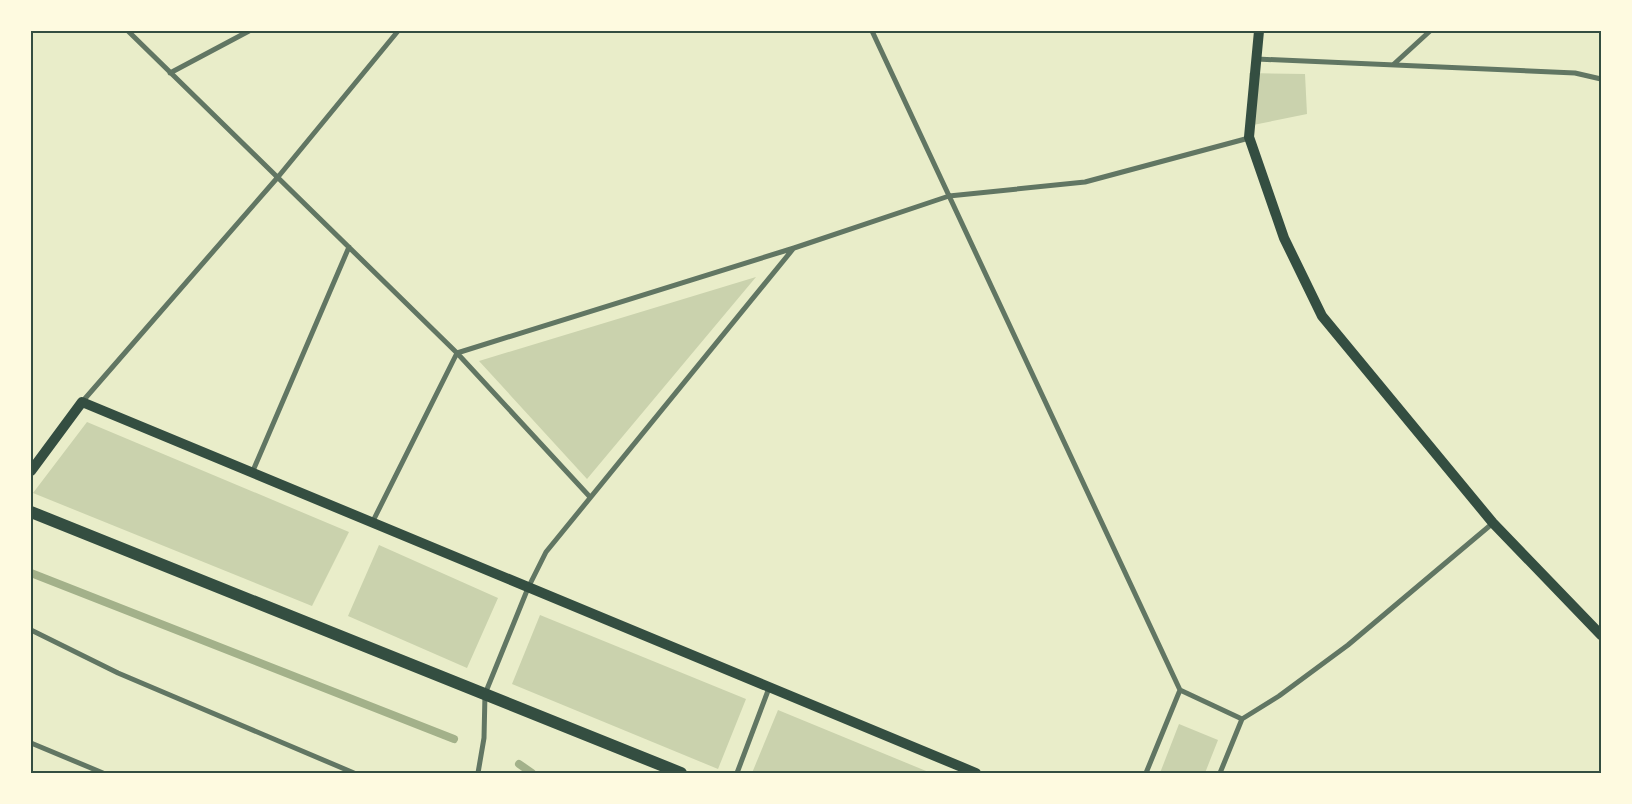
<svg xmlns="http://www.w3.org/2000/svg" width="1632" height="804" font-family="'Public Sans',sans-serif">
  <rect width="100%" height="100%" fill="#e9edc9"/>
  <path fill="#cad2ad" d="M1249 73 1305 74 1307 114 1253 125Z
    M756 277 587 479 479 361Z
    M87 422 349 532 312 606 33 493Z
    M379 545 498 598 467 668 348 616Z
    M540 615 746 699 718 769 512 684Z
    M778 710 931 773H752Z
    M1179 724 1218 740 1205 773H1160Z"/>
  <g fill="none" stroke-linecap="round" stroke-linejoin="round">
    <path stroke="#a3b18a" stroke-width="8" d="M31 573 454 739
      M519 764 532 773"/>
    <path stroke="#617663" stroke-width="5" d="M128 31 457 353 590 497
      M872 31 1180 690
      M1257 59 1575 73 1601 79
      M1394 64 1430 31
      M170 73 249 31
      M82 402 278 177 398 31
      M252 473 349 247
      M372 523 457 353 794 248 949 196 1085 182 1249 138
      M31 630 118 673 354 773
      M1180 690 1242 719
      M1242 719 1279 696 1348 645 1493 523
      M31 743 103 773
      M478 773 484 738 485 694 528 588 546 552 793 249
      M737 773 769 688
      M1146 773 1180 690
      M1220 773 1242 719"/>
    <path stroke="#344e41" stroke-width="10" d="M1259 31 1249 137 1284 238 1322 316 1493 523 1601 635
      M31 471 82 402 976 773"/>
    <path stroke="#344e41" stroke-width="12" d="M31 512 681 773"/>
  </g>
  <rect width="1632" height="804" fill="none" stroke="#fefae0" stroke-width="65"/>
  <rect x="32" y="32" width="1568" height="740" fill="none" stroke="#344e41" stroke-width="2"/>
</svg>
